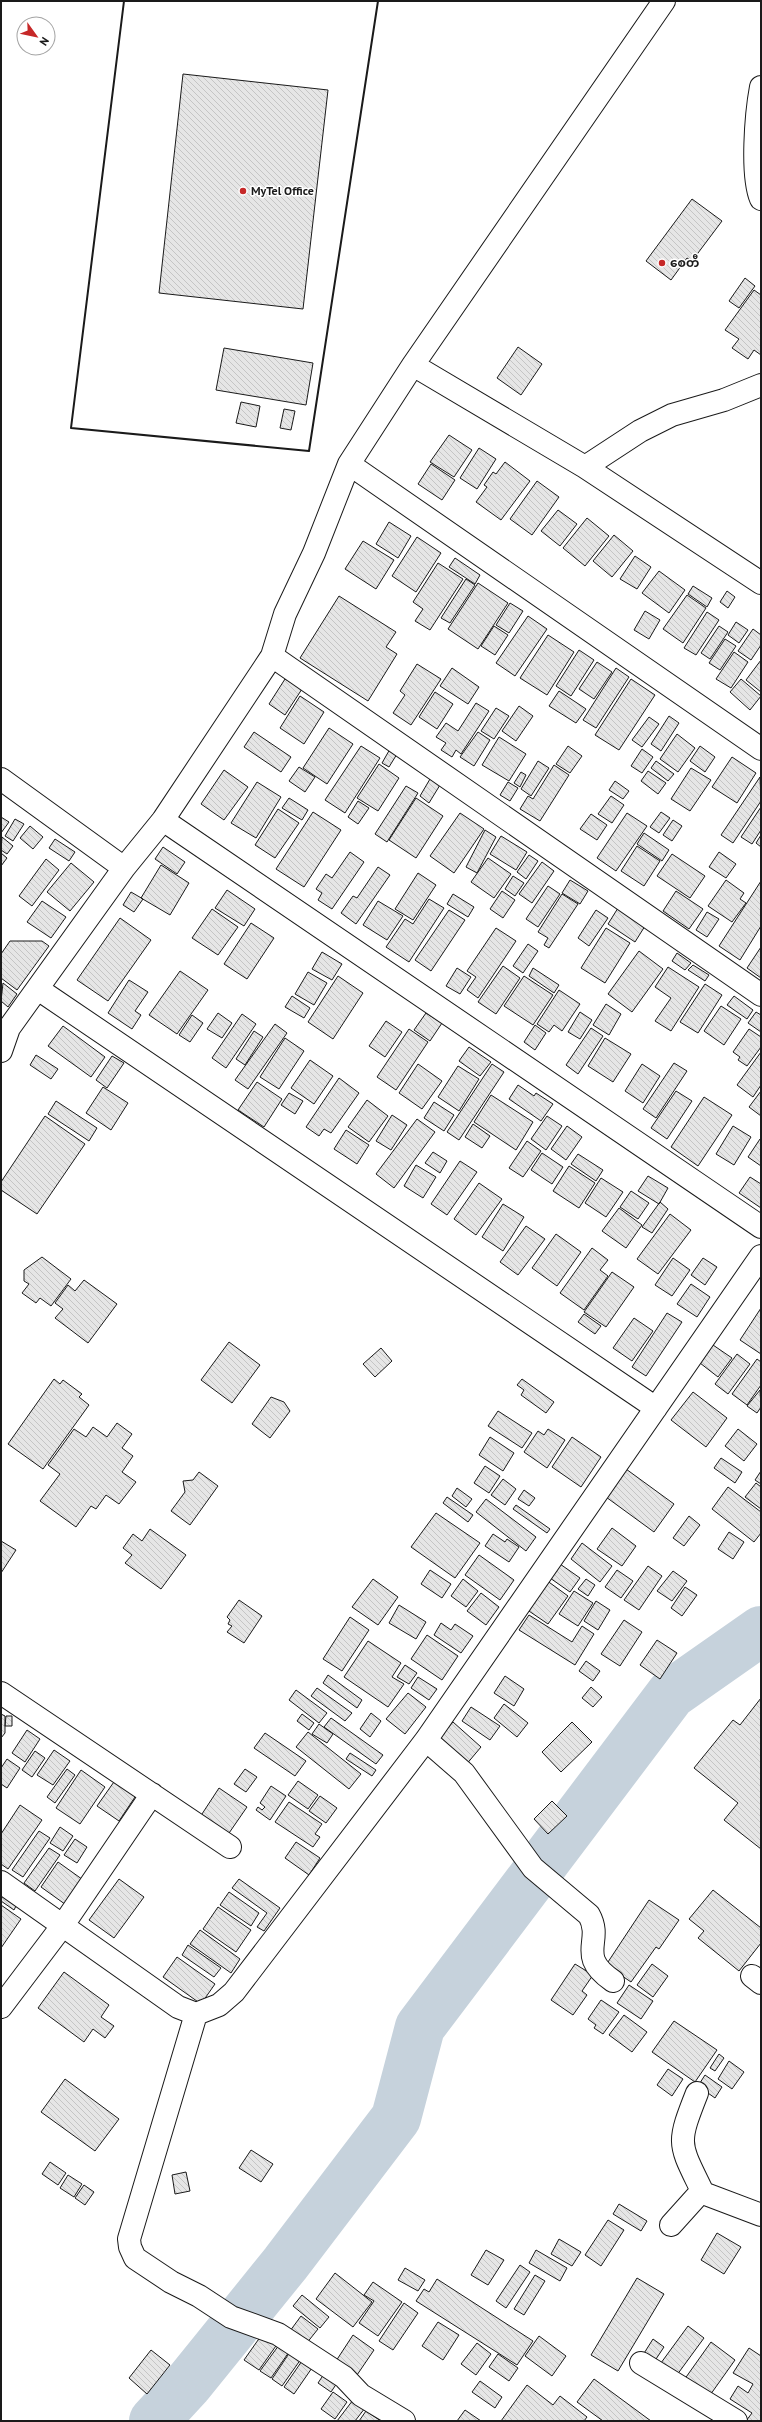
<svg xmlns="http://www.w3.org/2000/svg" width="762" height="2422" font-family="'PT Sans','Noto Sans Myanmar',sans-serif">
  <defs>
    <pattern id="building-back-hatch" width="6" height="6" patternUnits="userSpaceOnUse"><rect width="6" height="6" fill="#e6e6e6"/><path d="M-1 5l2 2M0 0l6 6M5-1l2 2" fill="none" stroke="#c5c5c5"/></pattern>
  </defs>
  <rect width="100%" height="100%" fill="#fff"/>
  <g fill="none" stroke-linecap="round" stroke-linejoin="round">
    <path stroke="#c6d2dc" stroke-width="50" d="M154 2421 188 2384 285 2264 396 2118 420 2027 671 1694 761 1631"/>
  </g>
  <path fill="url(#building-back-hatch)" stroke="#1a1a1a" d="M183 74 328 90 303 309 159 293Z
    M692 199 722 221 692 261 687 258 671 280 646 261Z
    M745 278 755 286 739 308 729 301Z
    M754 290 761 295V355L754 350 748 359 732 348 739 339 725 330Z
    M518 347 542 364 521 395 497 378Z
    M224 348 313 363 306 405 216 390Z
    M241 402 260 406 256 427 236 423Z
    M284 409 295 411 291 430 280 428Z
    M449 435 472 450 454 477 430 462Z
    M479 448 496 459 477 489 460 478Z
    M505 462 530 481 501 520 476 502 487 487 484 485 493 472 496 474Z
    M431 464 455 480 442 500 418 484Z
    M537 481 559 497 532 535 510 519Z
    M558 510 577 524 560 546 541 531Z
    M587 518 609 536 585 566 563 548Z
    M389 522 411 536 398 558 376 544Z
    M614 535 633 551 612 577 593 561Z
    M417 537 441 553 416 592 392 576Z
    M363 541 394 560 376 589 345 569Z
    M635 556 651 567 637 589 620 579Z
    M455 558 480 575 475 584 449 567Z
    M438 563 463 579 430 630 415 621 423 609 413 602Z
    M659 571 685 590 669 613 642 593Z
    M466 579 475 585 450 623 441 618Z
    M478 583 508 603 478 649 448 629Z
    M693 586 712 598 707 607 688 594Z
    M727 591 735 597 728 608 720 602Z
    M687 595 706 608 683 643 663 629Z
    M339 596 396 632 386 647 397 654 368 701 300 658Z
    M510 603 523 611 509 633 496 625Z
    M645 611 660 620 649 639 634 630Z
    M707 612 719 620 696 655 684 648Z
    M528 616 547 629 515 676 496 663Z
    M736 622 748 630 739 643 728 635Z
    M494 626 508 635 495 655 481 646Z
    M719 626 728 632 710 659 701 653Z
    M753 629 761 635V645L751 660 738 651Z
    M548 635 574 652 547 695 520 678Z
    M725 639 736 646 720 670 709 663Z
    M579 650 594 660 571 696 556 686Z
    M734 652 748 662 731 688 716 679Z
    M761 660V692L746 680Z
    M597 662 612 672 594 699 579 689Z
    M417 664 441 679 411 725 393 713 405 695 400 691Z
    M452 668 479 687 468 704 440 686Z
    M616 668 629 677 596 728 583 720Z
    M285 679 302 689 285 715 269 704Z
    M631 679 655 695 619 750 595 735Z
    M741 679 761 696 750 710 730 692Z
    M559 691 586 709 576 723 549 706Z
    M435 692 453 704 437 729 419 717Z
    M300 696 324 712 304 744 280 728Z
    M476 703 489 711 461 754 456 750 452 757 441 750 446 743 436 737 446 723 458 731Z
    M519 706 533 716 516 741 502 731Z
    M496 708 509 716 494 739 481 731Z
    M669 716 679 723 661 751 651 744Z
    M649 717 659 724 642 747 632 740Z
    M329 728 353 744 327 784 303 768Z
    M254 732 291 757 281 772 244 747Z
    M478 732 490 740 474 766 460 757Z
    M677 734 695 748 678 772 660 759Z
    M499 737 526 754 509 781 482 765Z
    M361 746 380 758 345 813 325 800Z
    M568 746 582 756 570 773 556 764Z
    M700 746 715 757 705 772 690 761Z
    M390 749 397 754 389 767 382 763Z
    M642 749 653 757 642 773 631 766Z
    M732 757 756 773 737 803 712 787Z
    M538 761 549 768 531 796 521 789Z
    M656 761 674 774 668 781 651 768Z
    M379 764 399 778 378 811 357 798Z
    M554 765 569 775 540 821 520 809 528 796 533 799Z
    M299 767 315 777 305 792 289 781Z
    M691 768 711 780 690 811 671 799Z
    M224 770 248 787 224 820 201 804Z
    M648 771 666 783 658 794 641 781Z
    M521 772 526 775 520 787 514 783Z
    M760 777 761 801 733 843 721 835Z
    M430 779 440 785 429 803 420 796Z
    M615 781 629 791 623 799 609 790Z
    M257 782 281 797 256 838 231 823Z
    M508 782 518 788 510 801 500 795Z
    M406 786 418 793 387 842 375 834Z
    M611 796 624 805 612 823 598 814Z
    M289 798 308 810 302 820 282 808Z
    M416 798 443 816 416 858 389 840Z
    M358 801 369 808 358 824 348 817Z
    M761 807V830L752 844 741 837Z
    M278 809 299 823 275 858 255 845Z
    M313 812 341 830 304 887 276 869Z
    M661 812 670 818 659 833 650 827Z
    M460 813 484 829 454 873 430 856Z
    M627 813 647 826 616 871 597 858Z
    M591 814 607 825 597 840 580 829Z
    M1 817 9 822 1 833Z
    M15 819 24 824 13 841 5 836Z
    M673 820 682 826 672 841 663 835Z
    M30 826 43 837 33 849 20 838Z
    M485 830 496 837 477 873 466 867Z
    M644 833 669 850 662 861 637 844Z
    M761 835V847L756 843Z
    M501 836 527 852 516 870 490 854Z
    M2 837 13 846 7 854 1 850Z
    M55 839 75 852 69 861 49 848Z
    M637 846 660 861 644 886 621 871Z
    M163 847 185 862 177 874 155 859Z
    M350 852 364 862 332 909 318 900 322 893 316 889 326 874 332 878Z
    M719 852 736 864 726 878 709 867Z
    M1 853 7 858 1 866Z
    M672 854 705 876 690 898 657 876Z
    M529 855 538 861 526 879 517 872Z
    M488 858 511 874 494 898 471 882Z
    M46 859 59 870 32 906 19 896Z
    M542 862 554 871 532 903 519 894Z
    M71 863 94 882 70 911 47 892Z
    M161 865 189 883 170 915 141 898Z
    M378 867 390 875 356 924 341 913 353 896 357 898Z
    M418 873 436 885 413 920 395 909Z
    M513 876 524 883 515 896 505 889Z
    M570 880 588 891 580 904 562 893Z
    M726 880 744 893 740 899 746 903 732 922 708 906Z
    M761 881V926L740 960 719 946Z
    M548 886 560 894 538 927 526 919Z
    M227 890 255 909 244 926 215 908Z
    M502 891 515 900 503 918 490 909Z
    M676 891 703 909 689 929 663 911Z
    M131 892 143 899 134 912 123 905Z
    M453 894 474 907 468 917 447 904Z
    M562 894 578 904 549 948 544 945 548 938 538 932Z
    M429 899 444 908 409 962 386 947 405 919 413 924Z
    M42 901 66 917 51 938 27 922Z
    M378 901 403 916 387 940 363 925Z
    M618 908 645 926 635 942 608 924Z
    M212 909 238 927 218 955 192 938Z
    M449 910 465 920 431 971 415 960Z
    M596 910 608 918 589 946 578 938Z
    M707 912 719 919 707 937 696 930Z
    M120 918 151 940 108 1001 77 980Z
    M251 923 274 938 247 979 224 964Z
    M496 928 516 941 478 998 467 990 476 977 467 971Z
    M606 928 630 943 605 983 581 968Z
    M10 941H42L49 946 17 990 1 978V954Z
    M528 944 538 951 523 973 513 966Z
    M761 947V978L747 968Z
    M639 951 663 969 632 1012 608 994Z
    M322 952 342 964 332 980 312 969Z
    M677 953 691 963 685 970 672 961Z
    M693 965 709 975 705 981 688 970Z
    M503 966 520 978 496 1014 478 1002Z
    M668 967 699 987 671 1031 655 1021 671 998 655 987Z
    M457 968 471 977 460 994 446 986Z
    M533 968 559 985 554 993 529 976Z
    M180 971 208 990 177 1034 149 1015Z
    M308 972 327 983 314 1005 295 994Z
    M338 976 363 993 333 1039 308 1022Z
    M524 976 553 995 533 1025 504 1006Z
    M129 980 148 992 135 1011 141 1015 132 1029 108 1013Z
    M3 983 17 994 8 1007 1 1001Z
    M705 984 722 995 698 1033 680 1022Z
    M559 990 580 1004 562 1031 554 1025 549 1032 537 1024Z
    M292 996 310 1008 304 1018 285 1007Z
    M734 996 753 1010 747 1019 727 1005Z
    M606 1004 621 1014 609 1035 593 1025Z
    M721 1006 741 1019 724 1045 704 1031Z
    M580 1012 592 1020 580 1039 568 1032Z
    M756 1012 761 1015V1032L748 1023Z
    M218 1013 232 1023 222 1038 207 1029Z
    M426 1013 442 1023 430 1041 414 1030Z
    M242 1014 256 1024 226 1068 212 1058Z
    M192 1015 203 1023 190 1042 179 1035Z
    M386 1021 402 1032 385 1057 369 1046Z
    M275 1024 287 1033 248 1089 235 1080Z
    M535 1025 546 1033 535 1050 524 1042Z
    M63 1026 105 1057 91 1077 48 1046Z
    M591 1028 603 1036 578 1074 566 1065Z
    M409 1029 428 1042 396 1090 377 1077Z
    M749 1029 761 1037V1047L747 1066 738 1060 740 1057 733 1052Z
    M254 1031 263 1037 245 1065 236 1059Z
    M285 1038 304 1051 279 1089 260 1077Z
    M605 1038 631 1054 613 1082 588 1066Z
    M469 1047 491 1062 480 1076 459 1061Z
    M761 1052V1085L753 1097 737 1085Z
    M36 1055 58 1069 51 1079 30 1065Z
    M112 1056 124 1063 107 1088 96 1080Z
    M310 1060 333 1076 314 1104 291 1088Z
    M674 1063 687 1071 656 1118 643 1109Z
    M418 1064 442 1081 422 1109 399 1093Z
    M492 1064 504 1072 459 1140 447 1132Z
    M642 1064 660 1076 643 1103 625 1091Z
    M458 1066 479 1079 459 1111 438 1097Z
    M339 1078 359 1093 331 1133 324 1129 319 1136 306 1127Z
    M257 1082 282 1099 264 1127 238 1110Z
    M518 1085 534 1096 536 1093 553 1104 541 1121 509 1099Z
    M103 1087 128 1103 111 1130 86 1113Z
    M676 1091 692 1101 667 1139 651 1128Z
    M761 1091V1116L749 1107Z
    M289 1093 303 1101 295 1114 281 1105Z
    M491 1095 533 1122 516 1150 474 1122Z
    M704 1097 732 1115 698 1166 671 1147Z
    M367 1100 388 1116 369 1142 348 1127Z
    M56 1101 97 1128 89 1141 48 1114Z
    M434 1102 454 1115 444 1131 424 1118Z
    M392 1115 407 1125 391 1150 376 1141Z
    M45 1116 85 1144 37 1214 1 1190V1182Z
    M547 1116 562 1126 546 1150 531 1139Z
    M417 1119 435 1132 394 1188 376 1174Z
    M473 1124 490 1136 482 1148 465 1137Z
    M567 1126 582 1137 566 1160 551 1149Z
    M733 1126 751 1137 734 1165 716 1154Z
    M346 1130 369 1145 357 1164 334 1149Z
    M760 1139 761 1140V1166L748 1157Z
    M527 1141 541 1151 523 1177 509 1168Z
    M433 1152 447 1161 440 1173 425 1163Z
    M542 1153 563 1167 552 1184 531 1170Z
    M578 1154 603 1170 596 1181 571 1164Z
    M460 1161 477 1172 447 1215 431 1204Z
    M416 1165 436 1177 423 1198 404 1186Z
    M569 1166 595 1183 579 1208 553 1191Z
    M648 1176 668 1188 659 1204 638 1191Z
    M750 1177 761 1184V1208L739 1193Z
    M601 1178 623 1192 606 1217 585 1203Z
    M479 1183 502 1199 476 1235 454 1219Z
    M631 1191 649 1203 638 1219 620 1207Z
    M660 1202 668 1209 652 1233 642 1227Z
    M503 1204 524 1217 503 1251 482 1237Z
    M619 1208 642 1225 626 1248 602 1231Z
    M670 1214 691 1230 658 1274 637 1259Z
    M526 1226 545 1239 518 1275 500 1262Z
    M556 1234 581 1252 557 1286 532 1268Z
    M592 1248 608 1260 600 1270 608 1276 584 1310 560 1293Z
    M42 1257 71 1279 51 1306 40 1298 36 1303 22 1293 29 1284 24 1281V1270Z
    M673 1258 690 1270 672 1296 655 1285Z
    M703 1258 717 1267 705 1285 691 1275Z
    M612 1272 634 1287 606 1327 584 1312Z
    M84 1280 117 1304 88 1343 55 1318 63 1309 55 1303 68 1285 75 1291Z
    M691 1284 710 1297 697 1317 677 1304Z
    M761 1308V1354L740 1340Z
    M667 1313 682 1322 646 1376 632 1367Z
    M584 1314 601 1326 595 1334 578 1322Z
    M634 1318 653 1331 632 1361 613 1348Z
    M229 1342 260 1365 232 1403 201 1380Z
    M713 1345 732 1358 718 1377 700 1363Z
    M381 1348 392 1361 375 1377 363 1364Z
    M737 1354 750 1364 728 1394 715 1384Z
    M757 1359 761 1362V1385L747 1405 732 1394Z
    M54 1379 60 1384 63 1380 82 1394 79 1397 89 1405 43 1469 8 1444Z
    M522 1379 554 1402 546 1413 521 1395 524 1390 517 1385Z
    M760 1390 761 1407 757 1413 747 1406Z
    M693 1392 727 1418 706 1447 671 1420Z
    M271 1397 284 1402 290 1411 270 1438 252 1424Z
    M498 1411 532 1433 522 1448 488 1426Z
    M117 1423 132 1434 122 1448 133 1456 122 1472 136 1482 119 1504 106 1495 96 1509 91 1506 76 1527 40 1501 60 1474 48 1465 74 1429 86 1437 93 1427 107 1437Z
    M548 1429 565 1440 547 1468 524 1452 538 1431 544 1435Z
    M738 1429 757 1444 744 1461 725 1446Z
    M490 1437 514 1453 503 1471 479 1455Z
    M572 1437 601 1457 581 1487 552 1467Z
    M721 1458 742 1472 735 1483 714 1468Z
    M485 1466 500 1476 489 1493 474 1483Z
    M626 1469 674 1504 654 1532 606 1497Z
    M761 1471V1484L755 1480Z
    M199 1472 218 1486 190 1525 171 1511 185 1492 183 1481 193 1480Z
    M503 1479 516 1489 505 1505 491 1495Z
    M756 1483 761 1487V1509L745 1497Z
    M728 1487 761 1512V1533L754 1542 712 1509Z
    M457 1488 472 1499 466 1507 452 1496Z
    M524 1490 535 1498 529 1506 518 1499Z
    M447 1497 473 1515 468 1522 443 1503Z
    M486 1499 536 1537 526 1551 476 1512Z
    M516 1505 550 1529 547 1533 513 1509Z
    M436 1513 480 1543 455 1578 411 1547Z
    M689 1516 700 1525 684 1546 673 1538Z
    M612 1528 636 1546 622 1566 597 1549Z
    M150 1529 186 1555 161 1589 125 1563 132 1555 123 1548 133 1534 142 1541Z
    M729 1532 744 1542 733 1559 718 1549Z
    M493 1534 505 1542 507 1539 519 1547 509 1562 485 1546Z
    M1 1541 16 1550 1 1573Z
    M582 1543 612 1566 600 1582 571 1559Z
    M479 1555 514 1580 500 1600 465 1575Z
    M560 1564 580 1578 570 1592 550 1578Z
    M648 1566 662 1576 639 1610 624 1600Z
    M430 1570 451 1584 442 1598 421 1584Z
    M617 1570 633 1581 621 1598 605 1587Z
    M673 1571 687 1581 672 1601 657 1591Z
    M373 1579 398 1597 378 1625 352 1607Z
    M463 1579 478 1591 466 1607 451 1596Z
    M586 1579 595 1585 588 1596 578 1589Z
    M546 1580 568 1596 548 1624 526 1609Z
    M685 1587 697 1595 682 1616 671 1608Z
    M574 1591 593 1603 578 1626 559 1614Z
    M481 1593 499 1607 486 1625 467 1611Z
    M239 1600 262 1616 244 1643 227 1632 232 1626 228 1624 230 1620 227 1617Z
    M596 1601 610 1610 598 1630 584 1621Z
    M399 1605 426 1622 416 1639 389 1623Z
    M529 1615 572 1642 582 1626 594 1634 575 1665 519 1630Z
    M350 1617 369 1630 342 1671 323 1659Z
    M624 1620 642 1632 620 1666 601 1654Z
    M441 1623 451 1630 455 1624 473 1636 461 1653 434 1635Z
    M427 1635 458 1656 442 1680 411 1659Z
    M657 1640 677 1653 660 1679 640 1665Z
    M368 1641 401 1663 392 1677 404 1684 388 1707 344 1677Z
    M586 1661 600 1671 593 1681 579 1671Z
    M405 1665 417 1673 409 1684 397 1677Z
    M328 1675 362 1700 357 1708 323 1683Z
    M505 1676 524 1689 514 1706 494 1693Z
    M418 1677 437 1689 429 1700 411 1688Z
    M591 1687 602 1697 593 1707 582 1698Z
    M317 1688 352 1713 345 1721 311 1696Z
    M296 1690 327 1713 319 1723 289 1700Z
    M408 1693 426 1707 405 1734 386 1719Z
    M761 1698V1849L724 1820 738 1803 694 1768 733 1720 740 1725Z
    M504 1704 528 1723 517 1737 494 1718Z
    M471 1707 500 1726 490 1740 462 1721Z
    M371 1713 381 1721 370 1737 360 1729Z
    M1 1714 5 1716V1733L1 1738Z
    M302 1714 314 1723 309 1730 297 1721Z
    M6 1716H12V1726H5Z
    M331 1718 383 1755 376 1764 324 1727Z
    M453 1722 481 1747 465 1766 436 1741Z
    M572 1722 592 1742 561 1772 542 1752Z
    M319 1724 333 1734 327 1743 312 1734Z
    M27 1730 40 1739 25 1762 12 1753Z
    M308 1732 361 1774 349 1789 296 1747Z
    M265 1733 306 1761 295 1776 254 1748Z
    M54 1750 70 1761 53 1785 37 1775Z
    M35 1751 45 1758 32 1777 22 1770Z
    M350 1753 376 1770 372 1776 346 1759Z
    M7 1759 20 1768 7 1788 1 1784V1768Z
    M67 1769 75 1775 55 1803 47 1797Z
    M245 1769 257 1777 246 1792 234 1784Z
    M81 1770 105 1787 80 1824 56 1808Z
    M116 1779 137 1794 119 1821 97 1806Z
    M298 1781 318 1795 308 1809 288 1795Z
    M271 1786 286 1796 270 1820 256 1810 258 1807 262 1810 265 1807 260 1803Z
    M219 1788 247 1807 227 1836 200 1817Z
    M320 1796 337 1808 326 1823 309 1811Z
    M552 1801 567 1816 548 1834 534 1819Z
    M289 1802 322 1824 315 1834 320 1837 313 1847 275 1822Z
    M20 1805 42 1820 8 1869 1 1864V1834Z
    M60 1827 73 1836 63 1851 50 1843Z
    M39 1831 50 1838 23 1877 12 1870Z
    M75 1839 87 1847 77 1863 64 1855Z
    M296 1842 320 1858 309 1875 285 1858Z
    M49 1848 60 1855 35 1891 24 1883Z
    M58 1862 86 1882 69 1907 41 1887Z
    M119 1879 144 1897 114 1938 89 1920Z
    M239 1879 280 1908 264 1931 257 1927 267 1913 232 1888Z
    M713 1890 761 1928V1943L739 1971 698 1938 704 1931 689 1919Z
    M229 1892 259 1913 251 1926 220 1905Z
    M2 1896 16 1906 14 1910 1 1901Z
    M649 1900 679 1920 659 1949 656 1947 631 1982 606 1965Z
    M1 1905 21 1919 1 1948Z
    M218 1907 251 1930 236 1952 203 1929Z
    M200 1930 240 1959 231 1973 190 1944Z
    M188 1945 221 1968 214 1977 182 1955Z
    M177 1957 215 1984 201 2004 163 1977Z
    M575 1964 593 1975 582 1991 587 1995 573 2015 551 2000Z
    M652 1964 668 1976 653 1997 637 1985Z
    M64 1972 109 2005 101 2017 114 2026 105 2038 93 2029 84 2042 38 2008Z
    M629 1985 653 2001 641 2019 617 2003Z
    M601 2000 619 2012 603 2034 594 2028 596 2025 588 2019Z
    M624 2015 647 2032 632 2052 609 2035Z
    M674 2021 717 2050 695 2082 652 2052Z
    M719 2054 724 2058 715 2071 710 2068Z
    M729 2061 744 2072 732 2089 718 2079Z
    M668 2069 683 2079 672 2096 657 2085Z
    M705 2075 722 2087 715 2098 698 2086Z
    M65 2079 119 2119 95 2151 41 2112Z
    M251 2150 273 2164 261 2182 239 2168Z
    M50 2162 66 2173 58 2185 42 2174Z
    M186 2172 190 2191 175 2194 172 2175Z
    M68 2175 82 2184 74 2197 60 2188Z
    M84 2185 94 2192 85 2205 75 2198Z
    M619 2204 647 2221 641 2231 613 2214Z
    M608 2220 624 2230 601 2266 585 2255Z
    M717 2233 741 2247 724 2274 701 2260Z
    M559 2239 581 2252 572 2266 551 2254Z
    M486 2250 504 2260 488 2285 471 2275Z
    M536 2250 567 2268 560 2281 529 2263Z
    M520 2265 530 2272 506 2308 496 2301Z
    M405 2268 425 2280 418 2291 398 2280Z
    M335 2273 372 2302 353 2327 316 2299Z
    M535 2275 545 2281 524 2315 514 2309Z
    M637 2278 664 2294 618 2371 591 2355Z
    M437 2279 533 2341 517 2365 416 2301 424 2289 429 2292Z
    M373 2282 402 2302 378 2336 359 2323 374 2301 364 2295Z
    M302 2295 329 2317 320 2328 293 2306Z
    M404 2303 418 2313 393 2350 379 2341Z
    M301 2316 318 2329 306 2344 290 2331Z
    M438 2322 459 2335 443 2360 422 2346Z
    M688 2326 704 2338 674 2379 658 2367Z
    M263 2333 278 2343 259 2370 244 2360Z
    M353 2335 374 2350 357 2375 336 2361Z
    M539 2336 566 2356 552 2376 525 2356Z
    M653 2339 664 2347 652 2365 641 2358Z
    M711 2342 735 2360 708 2398 684 2380Z
    M477 2343 491 2354 476 2375 461 2364Z
    M279 2345 289 2352 271 2378 260 2371Z
    M749 2348 761 2356V2421H746L752 2413 730 2399 738 2386 748 2393 753 2384 733 2373Z
    M151 2350 170 2365 147 2394 129 2378Z
    M290 2352 301 2359 282 2386 272 2379Z
    M498 2354 518 2368 509 2381 489 2367Z
    M304 2358 314 2365 294 2394 284 2387Z
    M326 2371 339 2380 331 2392 318 2383Z
    M594 2379 651 2421H603L577 2402Z
    M480 2381 502 2397 495 2408 472 2392Z
    M527 2385 553 2405 560 2396 587 2417 584 2421H501Z
    M333 2392 347 2402 335 2419 321 2409Z
    M353 2400 365 2408 355 2421H337Z
    M465 2410 481 2421H457Z
    M366 2411 381 2421H359Z"/>
  <g fill="none" stroke-linecap="round" stroke-linejoin="round">
    <defs>
      <path id="minor" d="M761 87C756 114 751 175 761 199
        M413 365 585 467 761 583
        M349 464 761 749
        M585 467 640 431 672 415 724 400 761 385
        M272 656 761 995
        M1 779 124 868
        M163 820 761 1227
        M38 989 656 1408
        M1 1051 9 1028 124 868 163 820 272 656 285 614 314 553 349 464 413 365 664 1
        M1 1693 230 1847
        M426 1740 464 1773 533 1868 589 1915C604 1942 575 1955 613 1981
        M1 1882 178 2007 196 2014 219 2005 234 1992 426 1740 761 1256
        M752 1976 761 1983
        M1 2007 63 1925 152 1794
        M196 2014 129 2239 130 2247 135 2258 171 2282 199 2296 231 2317 278 2334 344 2377 361 2395 404 2421
        M697 2093C676 2146 679 2143 703 2193
        M671 2225 698 2195 703 2193 761 2215
        M641 2363 736 2421"/>
    </defs>
    <use href="#minor" stroke="#1a1a1a" stroke-width="24"/>
    <use href="#minor" stroke="#fff" stroke-width="22"/>
    <path stroke="#1a1a1a" stroke-width="2" d="M124 1 71 428 309 451 378 1"/>
  </g>
  <g fill="#c62828" stroke="#fff" stroke-width="1.5">
    <circle cx="243" cy="191" r="4"/>
    <circle cx="662" cy="263" r="4"/>
  </g>
  <g text-anchor="middle" stroke-width="3" stroke-linejoin="round" paint-order="stroke">
    <g font-size="12" font-weight="bold" fill="#1a1a1a" stroke="#fff" text-anchor="start">
      <text x="251" y="195">MyTel Office</text>
      <text x="670" y="267">စေတီ</text>
    </g>
  </g>
  <rect width="762" height="2422" fill="none" stroke="#1a1a1a" stroke-width="4"/>
  <g transform="translate(36 36) rotate(123)"><circle r="19" fill="#ffffff" stroke="#a3a3a3"/>
  <path d="M0-3L7 15L0 10L-7 15Z" fill="#c62828"/>
  <text y="-6" font-size="11" font-weight="bold" text-anchor="middle" fill="#1a1a1a">N</text>
  </g>
</svg>
